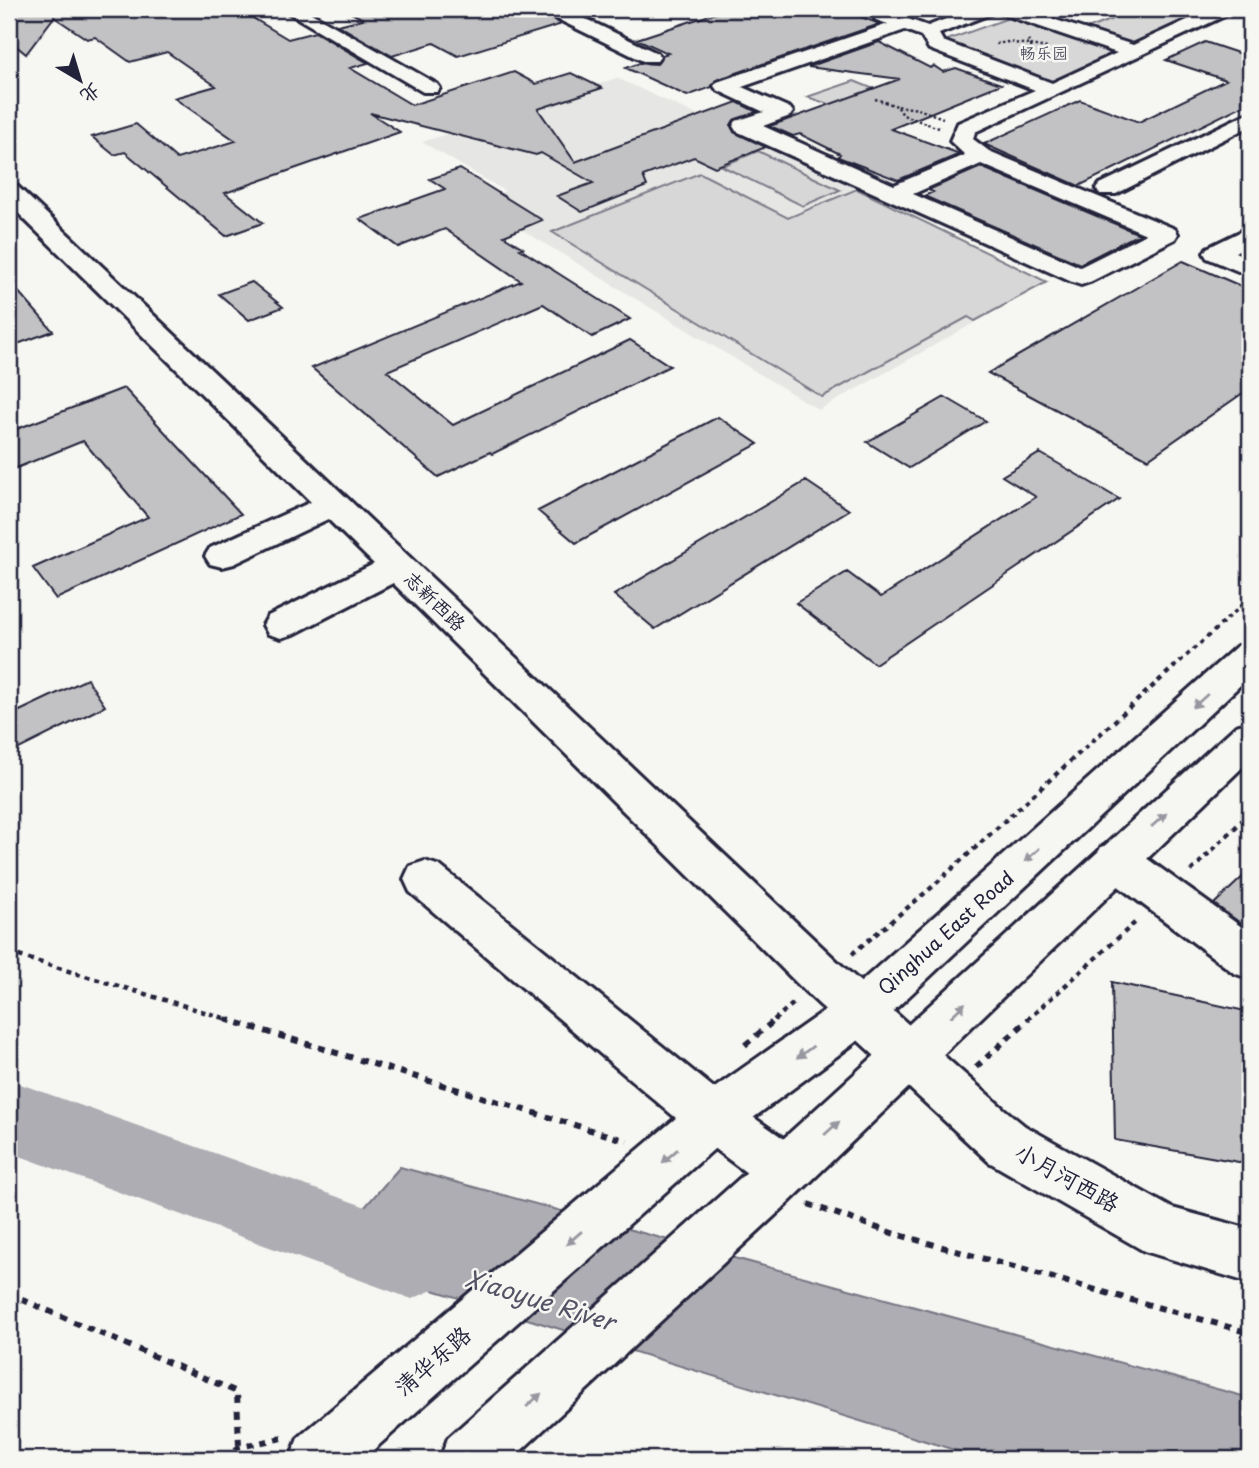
<svg xmlns="http://www.w3.org/2000/svg" width="1259" height="1468" font-family="'Playpen Sans','LXGW WenKai TC',sans-serif">
  <rect width="100%" height="100%" fill="#f6f6f2"/>
  <filter id="ink" filterUnits="userSpaceOnUse"><feTurbulence type="fractalNoise" baseFrequency=".0143" numOctaves="2"/><feDisplacementMap in="SourceGraphic" scale="14" xChannelSelector="R" yChannelSelector="G"/><feConvolveMatrix kernelMatrix="1 2 1 2 8 2 1 2 1" color-interpolation-filters="sRGB"/></filter>
  <g filter="url(#ink)">
    <path fill="#e6e6e4" d="M617 78 857 189 1047 282 819 410 476 202 505 191 422 142Z"/>
    <path fill="#d7d7d7" stroke="#7c7c89" stroke-width="2" d="M1138 9H1176L1202 16 1137 44 1087 29Z
      M1017 15 1121 52 1050 85 944 41Z
      M854 81 906 102 871 118 807 97Z
      M758 151 840 190 803 206 722 166Z
      M700 173 788 218 857 189 1047 282 975 321 968 317 822 397 552 232Z"/>
    <path fill="#adadb3" stroke="#757583" stroke-width="2" d="M400 1167 1250 1398V1459H984L322 1256Z"/>
    <g fill="none" stroke-linecap="round" stroke-linejoin="round">
      <path fill="#adadb3" fill-rule="evenodd" d="M9 1080 439 1233 451 1260 439 1287 412 1299 9 1152Z"/>
    </g>
    <path fill="#c2c2c4" stroke="#22223b" stroke-width="2" d="M22 9H238L288 39 315 32 368 63 350 68 412 105 514 72 536 84 571 73 602 88 538 109 575 162 737 102 757 112 734 120 731 125 734 132 766 147 715 167 694 157 643 176 647 186 582 212 557 196 593 183 541 153 536 155 370 113 400 132 225 193 263 223 226 236 125 152 114 155 92 137 136 124 177 159 236 141 174 98 216 86 167 52 130 62 95 37 87 39 54 17 26 54 9 40V12Z
      M344 9H539L544 15 562 24 458 56 434 43 392 56 338 25 363 19Z
      M728 9H860L861 17 880 24 716 80 712 87 687 96 626 68 640 63 657 64 662 55 668 53 637 39Z
      M879 42 930 68 934 66 943 72 956 68 1001 84 891 129 960 154 898 180 838 157 840 154 800 134 793 136 770 126 900 79 808 67Z
      M1205 42 1250 57V102L1079 186 984 144 1080 100 1139 122 1226 80 1166 60Z
      M981 167 1139 234 1080 264 924 196 933 192 928 190Z
      M460 169 542 220 504 236 523 248 520 249 630 319 592 337 543 304 387 371 453 425 630 340 670 366 492 454 490 452 438 477 312 368 521 281 445 229 398 247 360 219 445 189 430 179Z
      M1183 261 1250 290V388L1148 459 988 373Z
      M9 281 53 331 9 347Z
      M252 282 283 307 249 320 219 294Z
      M124 388 241 514 56 599 33 568 148 517 83 441 9 471V432Z
      M945 397 986 421 909 468 867 442Z
      M718 417 758 444 576 543 538 511Z
      M1040 453 1119 499 875 664 796 603 847 572 881 597 1036 497 1002 476Z
      M806 481 849 510 655 629 614 595Z
      M87 679 105 706 9 754V716Z
      M1250 870V930L1214 904Z
      M1112 982 1250 1012V1164L1115 1140Z"/>
    <g fill="none" stroke-linecap="round" stroke-linejoin="round">
      <defs>
        <path id="minor" d="M282 9H304L437 84 440 88 437 92H423Z
          M542 9H565L657 53 660 57 657 61H643L545 13Z
          M971 9H1022L1133 45 1211 9H1234L1231 13 975 132 973 139 989 151 1175 229 1178 234 1175 239 1090 282 1081 285 1072 282 736 131 733 126 736 121 764 112 717 90 714 86 717 82 888 24 876 20 873 16 876 12H888L928 26ZM996 9 999 13 1117 53 1052 83 943 41 939 34 993 13ZM905 30 921 36 929 49 1035 90 958 123 950 141 965 155 894 185 763 126 790 116 793 112 790 108 742 87ZM981 164 1146 234 1080 267 913 194Z
          M1250 112V126L1116 194H1100L1096 189 1100 184Z
          M9 184 17 186 839 963 1004 1109 1025 1126 1172 1208 1250 1229V1283L1144 1251 989 1162 807 993 393 583 294 634 281 638 268 634 263 625 268 616 374 564 328 519 234 564 222 567 210 564 205 556 210 548 311 502 9 204Z
          M1250 227V244L1235 252 1250 259V276L1207 258 1204 253 1207 248Z
          M1116 842 1131 847 1250 933V979L1234 973 1101 873 1095 860 1101 847Z
          M425 861 440 866 730 1101 803 1152 810 1170 803 1188 785 1195 767 1188 696 1135 410 892 404 879 410 866Z"/>
        <path id="major" d="M1250 642V676L876 1027 730 1135 363 1459H290L298 1438 696 1101 844 997 1237 646Z
          M1250 722V760L784 1207 512 1459H440L448 1438 748 1171 1236 726Z"/>
      </defs>
      <use href="#minor" stroke="#22223b" stroke-width="6"/>
      <use href="#major" stroke="#22223b" stroke-width="6"/>
      <path stroke="#22223b" stroke-width="2.5" stroke-dasharray="2.5 2.5" stroke-linecap="butt" d="M1028 40 1030 45 1047 48
        M996 44 1007 42 1030 45 1032 60
        M875 99 897 106
        M939 128 903 115 897 106 918 109 943 118"/>
      <path stroke="#22223b" stroke-width="3.5" stroke-dasharray="4.5 4.5" stroke-linecap="butt" d="M1173 668 1250 598"/>
      <path stroke="#22223b" stroke-width="4.5" stroke-dasharray="5 5" stroke-linecap="butt" d="M1191 871 1250 813
        M9 953 231 1020
        M852 954 931 888 1175 666
        M774 1020 794 1003
        M1027 1020 1138 920"/>
      <path stroke="#22223b" stroke-width="6" stroke-dasharray="7 7" stroke-linecap="butt" d="M225 1019 627 1141
        M745 1045 776 1019
        M976 1067 1029 1019
        M808 1204 892 1233 1250 1333
        M9 1294 237 1392 239 1447
        M224 1459 239 1447 282 1438"/>
      <use href="#minor" fill="#f6f6f2" fill-rule="evenodd"/>
      <use href="#major" fill="#f6f6f2" fill-rule="evenodd"/>
    </g>
    <defs><path id="oneway-solid" d="M-6-.8H1V-3.2L6.5 0L1 3.2V.8H-6Z" transform="scale(1.75)"/></defs>
    <g fill="#9797a0">
      <use href="#oneway-solid" transform="translate(1200 701) rotate(138)"/>
      <use href="#oneway-solid" transform="translate(1159 820) rotate(-42)"/>
      <use href="#oneway-solid" transform="translate(1032 855) rotate(138)"/>
      <use href="#oneway-solid" transform="translate(958 1010) rotate(-44)"/>
      <use href="#oneway-solid" transform="translate(805 1052) rotate(144)"/>
      <use href="#oneway-solid" transform="translate(832 1128) rotate(-42)"/>
      <use href="#oneway-solid" transform="translate(670 1156) rotate(139)"/>
      <use href="#oneway-solid" transform="translate(574 1238) rotate(139)"/>
      <use href="#oneway-solid" transform="translate(534 1400) rotate(-42)"/>
    </g>
  </g>
  <g text-anchor="middle" stroke-width="5" stroke-linejoin="round" paint-order="stroke">
    <g font-size="16" fill="#4f4f62" stroke="#f6f6f2">
      <text x="1044" y="59">畅乐园</text>
    </g>
    <g font-size="19" fill="#22223b" stroke="#f6f6f2">
      <text transform="translate(435 601) rotate(44)" y="7">志新西路</text>
      <text transform="translate(946 933) rotate(-42)" y="7">Qinghua East Road</text>
    </g>
    <g font-size="23" fill="#22223b" stroke="#f6f6f2">
      <text transform="translate(1067 1178) rotate(29)" y="8">小月河西路</text>
      <text transform="translate(433 1361) rotate(-41)" y="8">清华东路</text>
    </g>
    <g font-size="24" font-style="italic" fill="#535365" stroke="#f6f6f2">
      <text transform="translate(540 1301) rotate(17)" y="8">Xiaoyue River</text>
    </g>
  </g>
  <rect width="1259" height="1468" fill="none" stroke="#f6f6f2" stroke-width="35"/>
  <rect x="18" y="18" width="1224" height="1433" fill="none" stroke="#22223b" stroke-width="2.5" filter="url(#ink)"/>
  <g transform="translate(80 80) rotate(142)" stroke="#f6f6f2" stroke-width="5" paint-order="stroke">
  <path d="M0-5L12 26L0 18L-12 26Z" fill="#22223b"/>
  <text y="-10" font-size="19" font-weight="bold" text-anchor="middle" fill="#22223b">北</text>
  </g>
</svg>
